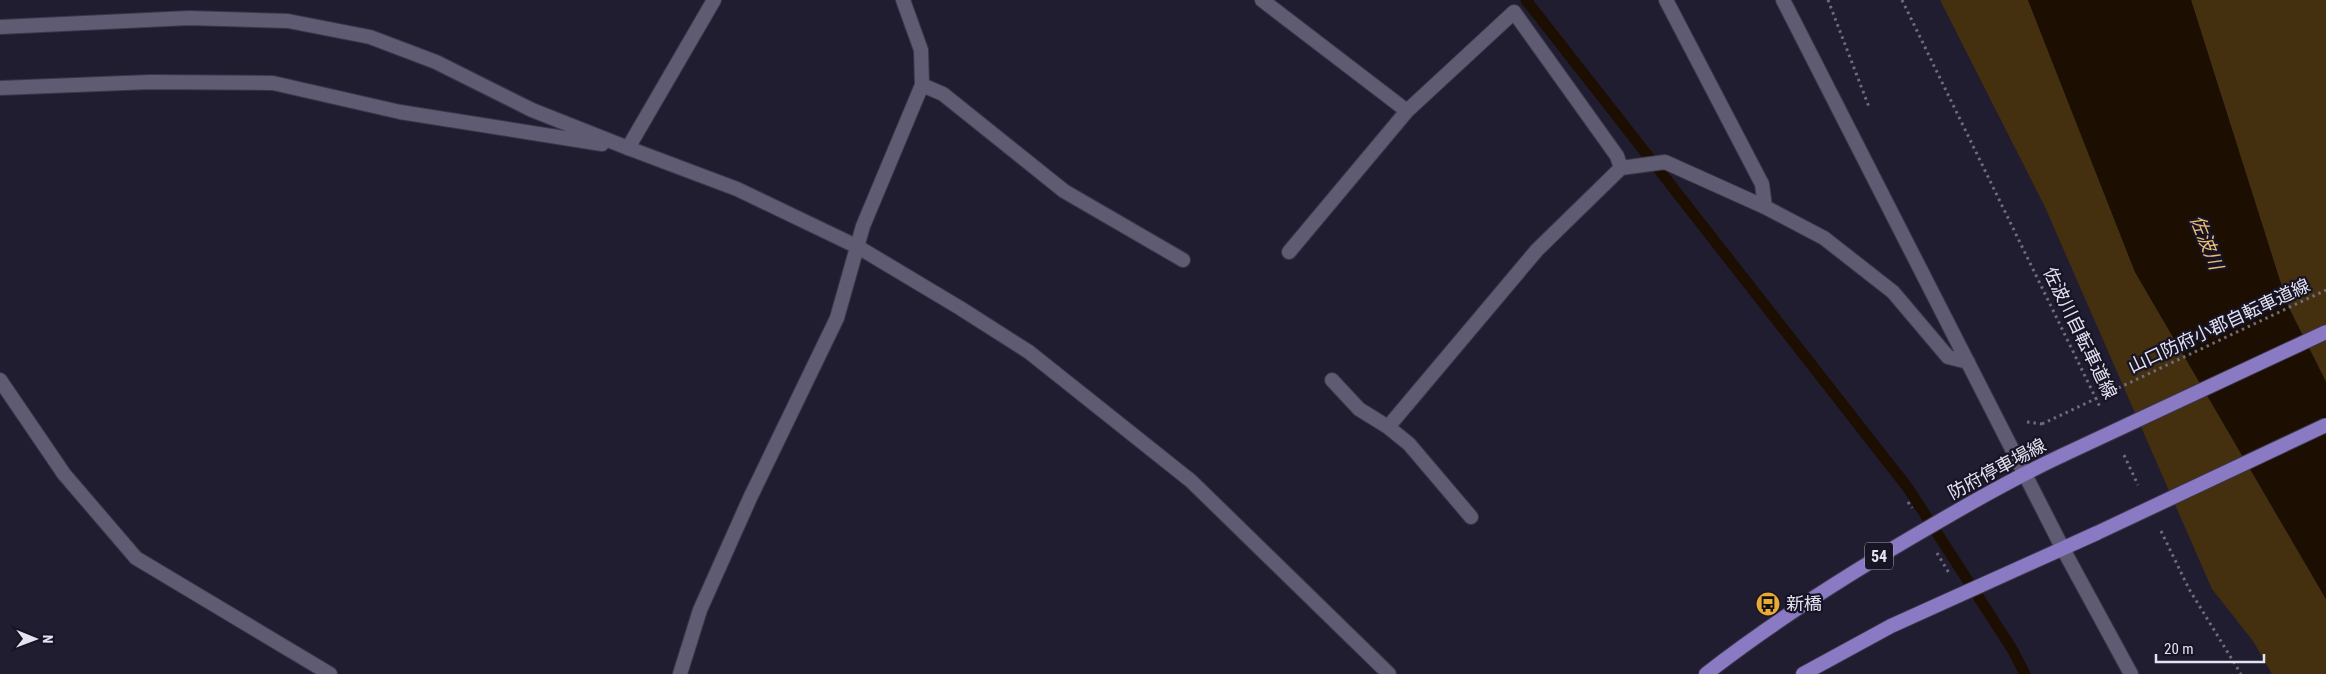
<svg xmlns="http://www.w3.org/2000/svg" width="2326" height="674" font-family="'Roboto Condensed','Noto Sans JP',sans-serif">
  <rect width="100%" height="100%" fill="#211d30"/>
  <path fill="#44300e" d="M1940 0H2028L2135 272 2326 599V674H2272L2253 641 2212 589 2045 207Z
    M2191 0H2326V382L2288 306Z"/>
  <path fill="#1c0e00" d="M2028 0H2191L2288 306 2326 382V599L2135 272Z"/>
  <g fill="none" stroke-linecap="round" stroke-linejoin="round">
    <path stroke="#1c0e00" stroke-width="11" d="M1526 0 1908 488 2012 649 2025 674"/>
    <defs>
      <path id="minor" d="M1262 0 1407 111
        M1666 0 1762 184 1765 207
        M1783 0 2063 549 2131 674
        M0 27 189 18 288 21 370 37 436 62 532 110 628 148
        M922 85 943 94 1064 191 1183 260
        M0 88 150 82 273 83 400 112 602 144
        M628 148 714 0
        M1289 252 1407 111 1514 12 1617 156 1621 168 1665 162 1765 207 1824 238 1893 292 1948 357 1968 362
        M0 380 64 474 136 558 330 674
        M1332 380 1359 409 1388 427 1409 444 1471 517
        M1388 427 1537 250 1621 168
        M680 674 700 610 750 498 837 318 863 226 922 85 921 50 903 0"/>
      <path id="tertiary" d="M628 148 737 189 858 247 960 308 1029 352 1191 481 1389 674"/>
      <path id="primary" d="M1706 674C1779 617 1858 568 1938 522 1979 498 2020 475 2063 455
        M1803 674 1891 626 2097 533"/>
    </defs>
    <use href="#minor" stroke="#3b3748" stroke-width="16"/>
    <use href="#tertiary" stroke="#3b3748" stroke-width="16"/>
    <use href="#primary" stroke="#3b3748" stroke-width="16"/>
    <path stroke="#6e6c7c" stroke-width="3" stroke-dasharray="2.5 4" stroke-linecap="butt" d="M1828 0 1869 107
      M1902 0 2101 409
      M2027 422 2042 424
      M2124 455 2138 485
      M1908 502 1912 508
      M2161 531 2189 589 2241 674
      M1937 553 1949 573"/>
    <use href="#minor" stroke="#5f5b72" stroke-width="14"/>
    <use href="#tertiary" stroke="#5f5b72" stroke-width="14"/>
    <use href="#primary" stroke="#8a7ac4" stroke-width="14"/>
    <defs>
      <path id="primary-bridge" d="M2063 455 2326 332
        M2097 533 2326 425"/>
    </defs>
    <use href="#primary-bridge" stroke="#3b3748" stroke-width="16" stroke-linecap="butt"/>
    <path stroke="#6e6c7c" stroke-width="3" stroke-dasharray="2.5 4" stroke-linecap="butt" d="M2042 424 2326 290"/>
    <use href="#primary-bridge" stroke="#8a7ac4" stroke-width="14"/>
  </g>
  <defs>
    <symbol id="bus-disc" viewBox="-11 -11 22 22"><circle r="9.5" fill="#eaaa38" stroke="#171426"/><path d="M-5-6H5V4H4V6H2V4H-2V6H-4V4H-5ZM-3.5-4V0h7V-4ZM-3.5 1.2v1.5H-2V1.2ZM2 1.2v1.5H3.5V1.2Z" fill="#111"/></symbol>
  </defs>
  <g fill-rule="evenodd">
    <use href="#bus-disc" x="1754" y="590" width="28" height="28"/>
  </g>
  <g text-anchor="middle" stroke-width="4.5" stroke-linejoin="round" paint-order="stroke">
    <rect fill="#171426" stroke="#a6a5b3" stroke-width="1" x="1865" y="542.5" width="28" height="27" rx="4"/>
    <g font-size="16" font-weight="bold" fill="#e4e3f0">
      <text x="1879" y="562">54</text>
    </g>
    <g font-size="18" fill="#e4e3f0" stroke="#171426">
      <text transform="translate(2219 326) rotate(-25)" y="6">山口防府小郡自転車道線</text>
      <text transform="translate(2080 333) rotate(64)" y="6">佐波川自転車道線</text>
      <text transform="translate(1997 469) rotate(-28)" y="6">防府停車場線</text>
    </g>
    <g font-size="18" fill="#e4e3f0" stroke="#171426" text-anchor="start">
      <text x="1786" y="610">新橋</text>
    </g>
    <g font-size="19" font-style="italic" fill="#edbe74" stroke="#171426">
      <text transform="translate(2207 242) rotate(68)" y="7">佐波川</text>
    </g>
  </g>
  <g transform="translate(35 639) rotate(91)" stroke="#171426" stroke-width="4" paint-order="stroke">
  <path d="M0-4L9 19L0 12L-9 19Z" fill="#e4e3f0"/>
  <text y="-8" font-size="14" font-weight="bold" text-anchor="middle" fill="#e4e3f0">N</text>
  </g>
  <path d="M2156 654v8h108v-8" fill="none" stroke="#e4e3f0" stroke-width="2.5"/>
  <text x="2164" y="654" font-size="15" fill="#e4e3f0" stroke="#171426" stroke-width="4" paint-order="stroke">20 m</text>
</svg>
